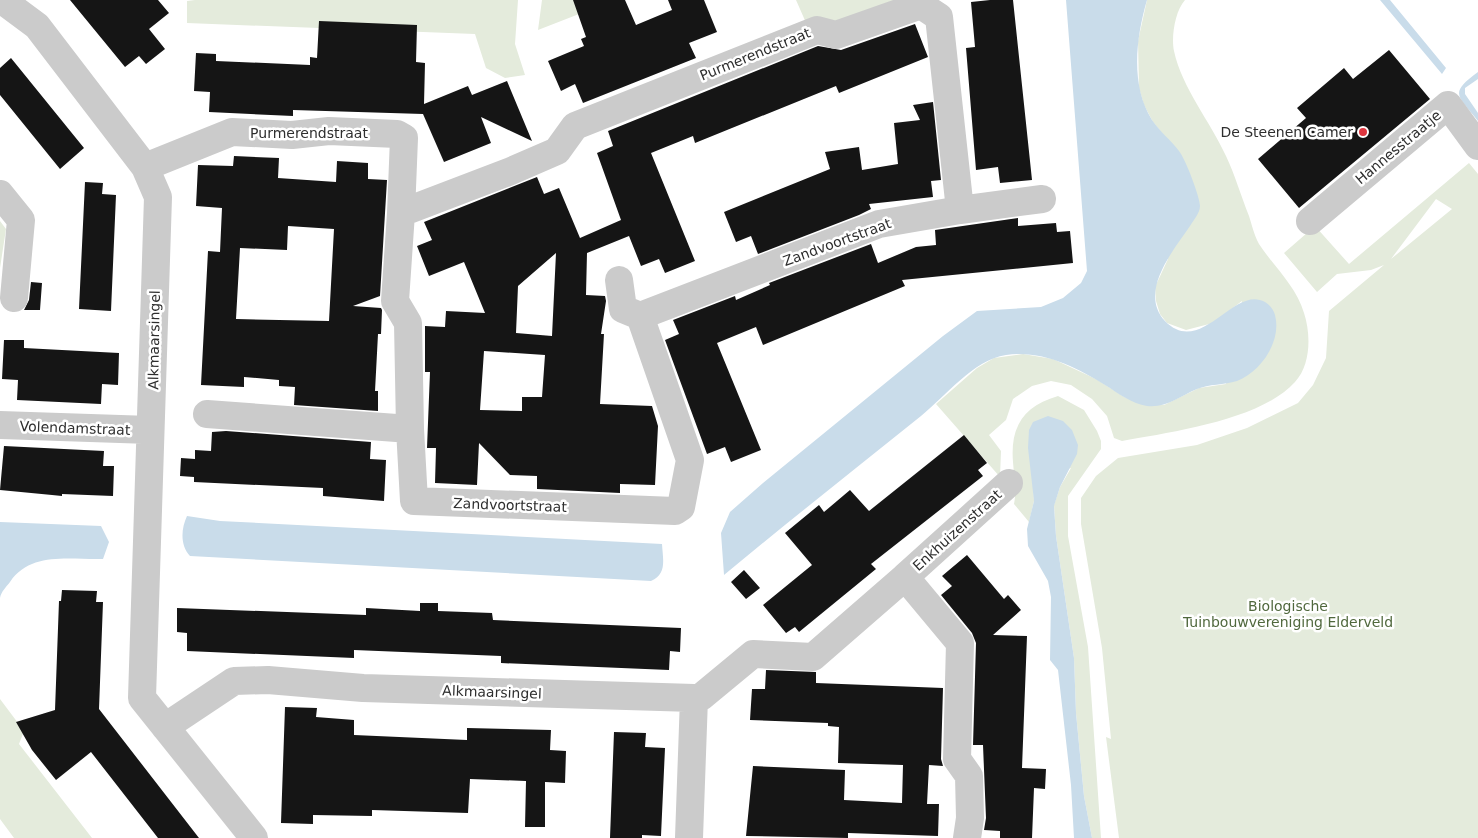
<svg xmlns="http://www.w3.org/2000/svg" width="1478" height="838" font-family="'DejaVu Sans',sans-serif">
  <rect width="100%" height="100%" fill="#fff"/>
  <path fill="#e4ebdc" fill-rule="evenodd" d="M195 0H518L515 44 525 75 505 78 486 68 475 34 187 23V1Z
    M542 0H615L538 30Z
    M796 0H910L860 20 807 25Z
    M1147 0H1185C1175 11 1171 37 1174 51 1182 88 1210 121 1226 156 1235 175 1241 196 1249 216 1252 225 1254 235 1259 244 1274 267 1296 286 1304 313 1311 334 1311 365 1295 382 1261 420 1171 432 1122 441L1114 438 1107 416 1092 399 1071 385 1051 381 1032 386 1013 399 1006 420 989 435 1001 451 1000 477 936 404 977 368 994 358 1023 354 1053 359 1096 379 1126 398 1164 405 1199 388 1226 384 1242 301 1213 323 1186 330 1167 323 1160 314 1156 301 1155 287 1168 259 1166 138 1153 122 1144 105 1139 88 1138 41Z
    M1469 163 1478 174V838H1119L1106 737 1111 739 1102 648 1081 524V498L1096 476 1118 458 1197 445 1247 428 1298 403 1313 385 1326 358 1329 311 1384 265 1371 270 1337 274 1317 292 1284 253 1315 226 1349 264ZM1436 199 1452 209 1391 259Z
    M0 221 6 229 0 268Z
    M1058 396 1084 410 1097 431 1101 441V449L1068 496V536L1088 647 1101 838H1092L1084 796 1076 713 1074 658 1056 536 1054 505 1060 487 1071 468 1033 479 1034 501 1029 522 1014 504C1017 489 1014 477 1013 462 1010 426 1024 406 1058 396Z
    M0 699 24 731 19 744 92 838H14L0 819Z"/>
  <path fill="#c9dcea" d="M1066 0H1147C1136 38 1130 85 1152 120 1160 132 1171 140 1179 151 1185 158 1200 197 1200 206 1200 213 1193 221 1190 226 1173 251 1138 292 1165 321 1201 358 1234 284 1265 302 1270 305 1273 309 1275 315 1282 341 1261 372 1237 381 1224 385 1209 384 1197 389 1180 396 1167 408 1147 406 1132 404 1118 393 1105 385 1076 367 1042 350 1006 355 973 360 946 396 921 416 855 469 789 521 724 575L721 533 730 512 763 483 943 336 977 311 1041 307 1063 298 1081 283 1087 271Z
    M1380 0H1390L1446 68 1442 74Z
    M1478 72V79L1465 88V94L1478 113V121C1458 95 1448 94 1478 72Z
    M1048 416 1063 421 1072 430 1078 445 1077 454 1060 487 1054 506 1056 536 1074 658 1076 713 1084 796 1092 838H1074L1071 785 1058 670 1050 660 1051 597 1048 581 1028 546 1027 529 1034 501 1028 448 1029 430 1033 422Z
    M187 516 220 521 662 544C663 560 667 574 651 581L190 556C180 545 181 529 187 516Z
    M0 522 101 526 109 542 103 559C70 560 31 551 10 582 6 587 1 592 0 598Z"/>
  <path fill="#151515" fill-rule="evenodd" d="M70 0H158L169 13 149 29 165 49 146 64 139 56 125 67Z
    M573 0H625L636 25 672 10 668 0H704L717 32 689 43 696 58 583 103 575 84 561 91 548 61 584 46 581 39 586 37Z
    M990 0H1013L1032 180 1000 183 998 167 976 170 966 48 975 47 971 2Z
    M319 21 417 25 416 62 425 63 424 104 468 86 472 95 507 81 532 141 481 117 491 143 444 162 423 114 293 110V116L209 112 210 92 194 91 196 53 216 54V61L310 65V57L317 58Z
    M915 24 928 57 839 93 836 86 695 143 693 136 651 153 695 261 665 273 659 259 641 266 629 236 587 253 586 295 605 296 606 301 601 334H604L600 404 652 406 658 426 655 485 620 484V493L537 489V476L510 475 479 443 477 485 435 483 436 448H427L430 372H425V326L445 327 446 311 485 313 464 262 429 276 417 246 432 240 424 222 537 177 544 194 559 188 580 238 621 220 597 153 613 146 608 131 818 46 841 50ZM556 253 552 336 516 333 518 286ZM484 351 545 355 542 397H522V411L480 410Z
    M1389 50 1430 99 1299 208 1258 159 1306 118 1297 108 1344 68 1353 79Z
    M11 58 84 148 60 169 0 95V68Z
    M933 102 941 180 931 181 933 197 869 204 871 209 859 215 758 254 751 236 736 242 724 212 830 169 825 152 859 147 862 170 898 164 894 123 920 120 913 105Z
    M234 156 279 158 278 178 336 182 337 161 368 163V179L387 180 380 296 353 306 381 308 382 310 381 334H378L375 391H378V411L294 405 295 387 279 386V380L244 377V387L201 385 208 251 220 252 222 208 196 206 198 165 233 166ZM288 226 334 229 329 321 236 319 240 248 287 250Z
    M85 182 103 183 102 194 116 195 111 311 79 309Z
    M1018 218V226L1056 223 1057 232 1070 231 1073 263 902 280 905 286 763 345 756 327 717 343 761 450 731 462 725 447 707 454 665 340 679 334 673 320 735 296 736 300 770 285 769 283 871 244 878 263 916 247 936 245 935 230Z
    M31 282 42 283 40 310H24L29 300Z
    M4 340H24V348L119 353 118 385 102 384 101 404 17 400 18 380 2 379Z
    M226 431 371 442 370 459 386 460 384 501 323 496V488L194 482V477L180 476 181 458 195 459V450L211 451 212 432Z
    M964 435 987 463 978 470 983 476 871 564 876 569 799 632 795 627 786 633 763 605 812 565 785 533 819 505 824 512 850 490 869 511Z
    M4 446 104 451 103 466H114L113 496 62 494V496L52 495 0 490Z
    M967 555 1004 599 1008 595 1021 610 993 635 1027 636 1022 768 1046 769 1045 789 1034 788 1032 838H1000V831L984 830 986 818 983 745H973L976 643 972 633 941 595 952 586 942 576Z
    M744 570 760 588 746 599 731 582Z
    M62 590 97 591 96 602H103L99 709 199 838H158L91 752 56 780 32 750 16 722 55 710 59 601H61Z
    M420 603H438V611L492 613 493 620 681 628 680 652 670 651 669 670 501 663V656L354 650V658L187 651V633L177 632V608L366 615V608L420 611Z
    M766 670 816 672V683L943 688 941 759 943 766 929 765 927 804H939L938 836 848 833V838L746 836 753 766 845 770 844 800 902 803 903 765 838 763 839 727 828 726V723L750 720 752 689H765Z
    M285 707 317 708 316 717 354 720V735L467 740V728L551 730 550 750 566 751 565 783 545 782V827H525L526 781 470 779 468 813 372 810V816L313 815V824L281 823Z
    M614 732 646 733 645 747 665 748 661 836 642 835V838H610Z"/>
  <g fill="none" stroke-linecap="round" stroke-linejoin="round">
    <path stroke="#cbcbcb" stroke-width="28" d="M2 0 37 26 145 167 158 197 142 698 254 838
      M145 167 232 132 292 135 329 131 397 134 404 138 401 213 511 171 557 151 575 126 817 30 836 35 921 5 939 17 960 210
      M0 194 21 220 14 298
      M401 213 395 301 408 323 410 429
      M1310 221 1448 105 1478 146
      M619 280 623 309 640 316
      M207 414 410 429 414 501 675 511 681 507 690 460 640 316 879 224 960 210 1042 199
      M0 425 150 430
      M905 577 1009 483
      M694 698 701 697 753 654 813 657 905 577 960 643 957 759 969 776 970 818 967 838
      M165 727 234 681 268 680 363 688 694 698 689 838"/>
  </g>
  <circle fill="#de363f" stroke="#fff" stroke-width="2" cx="1363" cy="132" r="5"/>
  <g text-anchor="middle" stroke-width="5" stroke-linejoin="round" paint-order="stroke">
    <g font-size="14" fill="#2e2e2e" stroke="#fff">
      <text transform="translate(755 54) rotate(-22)" y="5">Purmerendstraat</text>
      <text x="309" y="138">Purmerendstraat</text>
      <text transform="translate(1398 147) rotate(-40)" y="5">Hannesstraatje</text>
      <text transform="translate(837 242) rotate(-20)" y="5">Zandvoortstraat</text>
      <text transform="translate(154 340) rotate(-89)" y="5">Alkmaarsingel</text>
      <text transform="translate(75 428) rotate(2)" y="5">Volendamstraat</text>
      <text transform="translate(510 505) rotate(2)" y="5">Zandvoortstraat</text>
      <text transform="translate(957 530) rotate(-42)" y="5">Enkhuizenstraat</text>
      <text transform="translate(492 692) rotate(2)" y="5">Alkmaarsingel</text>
    </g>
    <g font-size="14" fill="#2e2e2e" stroke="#fff" text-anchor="end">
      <text x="1353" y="137">De Steenen Camer</text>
    </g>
    <g font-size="14" fill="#50683d" stroke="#fff">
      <text x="1288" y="611">Biologische<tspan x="1288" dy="16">Tuinbouwvereniging Elderveld</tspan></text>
    </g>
  </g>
</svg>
